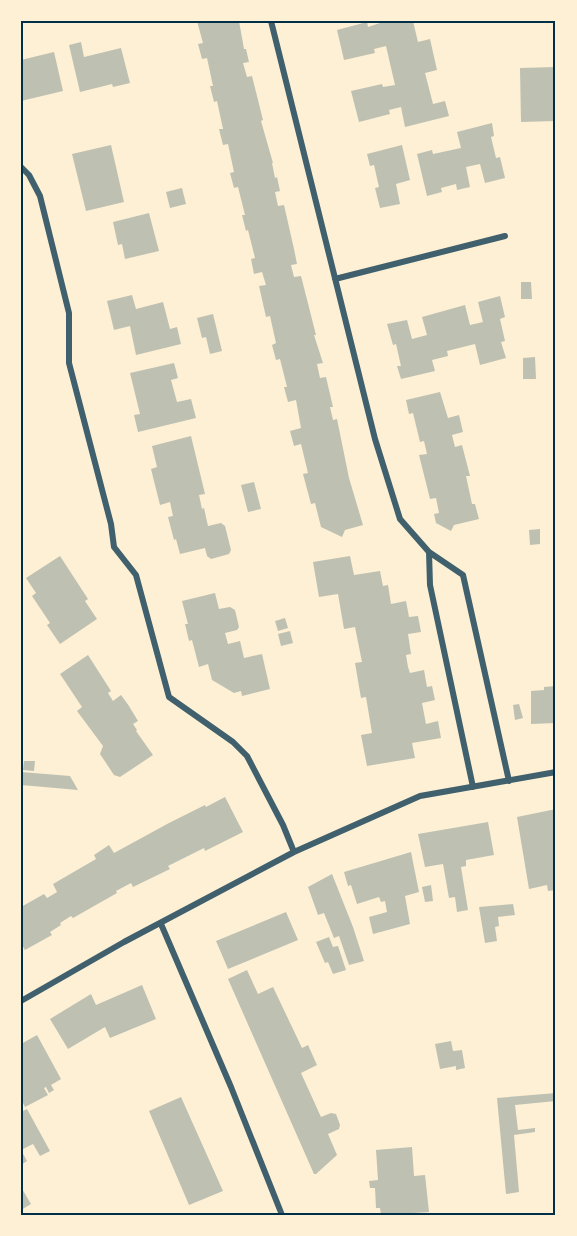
<svg xmlns="http://www.w3.org/2000/svg" width="577" height="1236" font-family="'Fira Sans',sans-serif">
  <rect width="100%" height="100%" fill="#fdf0d5"/>
  <path fill="#bec0b2" d="M197 21H239L244 49H246L249 62 243 63 247 77 252 76 263 120 261 121 273 163H272L275 178 277 177 280 191 275 192 278 206 284 205 294 249 297 264 291 265 294 277 301 276 316 335H314L323 363 317 364 320 378 326 377 333 407H330L333 420 337 419 349 478 363 525 345 530 342 537 321 527 315 503 311 504 303 474 308 473 301 444 294 446 290 431 301 428 296 400 288 402 284 387H287L280 359 276 360 272 345 276 343 270 316 266 317 259 286 266 285 262 272 254 274 251 259 255 258 248 230 246 231 242 215H245L238 187 234 188 230 173 234 172 228 144 223 145 219 129H223L217 101 214 102 210 86H213L207 58 202 59 198 44 203 43Z
    M380 21H413L418 42 430 39 437 70 425 73 433 104 445 101 449 116 405 127 401 107 389 110 390 114 359 122 351 91 382 84 383 87 395 85 386 46 374 49 375 53 344 60 337 30 367 22 368 27 380 23Z
    M81 42 84 57 121 48 130 83 113 87 112 84 80 92 69 45Z
    M54 52 63 91 21 101V60Z
    M556 67V121L521 122 520 68Z
    M492 123 494 136 491 137 496 158 500 157 505 178 485 183 480 164 466 167 470 187 457 190 456 184 441 188 442 192 427 196 417 154 432 150 433 154 461 148 457 132Z
    M111 145 124 202 86 211 72 154Z
    M402 145 410 180 396 184 400 204 380 208 375 188 379 187 374 165 370 166 367 154Z
    M182 188 186 204 170 208 166 192Z
    M149 213 159 251 125 259 122 244 118 245 113 222Z
    M521 282H531L532 299H521Z
    M132 295 136 309 163 302 170 329 177 327 181 344 136 355 130 326 114 330 107 301Z
    M500 296 505 317 500 319 505 341 501 342 506 358 480 365 475 344 447 351 448 356 432 360 435 371 401 379 397 366H401L396 344 393 345 387 324 407 320 412 339 427 335 422 317 465 305 470 325 483 322 478 302Z
    M213 314 222 351 210 354 206 337 202 338 197 318Z
    M535 357 536 379H523V358Z
    M174 363 178 378 171 380 177 402 191 399 196 418 138 432 134 415 140 414 130 373Z
    M440 392 448 418 459 415 463 432 452 435 455 447 462 445 470 476H466L472 504H475L479 519 454 525 451 531 436 523 434 514 439 513 436 498 430 499 419 455 427 454 424 441 420 442 413 413 409 414 406 400Z
    M191 436 205 494 199 495 202 509 204 508 208 526 221 523 225 526 231 550 229 554 211 559 207 556 205 548 180 554 176 539 174 540 168 517 173 516 170 502 160 505 151 469 157 467 152 446Z
    M254 482 261 509 248 512 241 485Z
    M540 529V544L530 545 529 530Z
    M60 556 88 599 85 601 97 619 60 644 47 625 50 623 32 596 36 593 26 578Z
    M350 556 354 575 380 571 383 586 388 585 391 604 406 601 409 617 418 616 421 632 408 634 411 654 406 655 408 667 410 673 424 670 427 687 432 686 435 700 422 703 426 724 438 721 441 738 412 743 415 758 367 766 361 735 372 733 366 697 361 698 355 663 362 662 355 627 344 629 338 594 319 597 313 562Z
    M215 593 219 609 230 607 235 610 239 627 237 630 225 633 228 644 240 641 244 658 262 654 270 689 242 696 241 691 234 693 212 680 208 664 199 667 192 640 189 641 185 624H188L182 601Z
    M285 618 288 628 278 631 275 621Z
    M290 631 293 643 281 646 278 634Z
    M88 655 111 691 108 693 113 701 121 695 129 706 138 721 133 724 137 730 136 731 153 755 120 777 114 775 100 754 103 746 77 711 82 707 60 674Z
    M556 686V723L531 724V691L544 690V687Z
    M519 704 523 718 515 720 513 705Z
    M24 761H35L34 771 23 770Z
    M21 772 70 776 78 790 21 785Z
    M225 797 243 832 205 851 204 848 168 866 170 869 133 887 131 883 116 891 117 893 73 918 71 916 60 923 61 925 50 932 52 935 25 950 21 943V907L44 894 47 898 57 892 53 884 96 859 94 855 109 845 114 853 169 823 205 805 206 807Z
    M556 809V890L548 891 547 885 529 889 517 817Z
    M488 822 494 855 466 860V866L461 867 468 910 457 912 455 897 449 898 443 864 425 867 418 834Z
    M411 852 419 892 405 896 410 924 373 934 369 917 387 912 385 901 381 902 379 897 357 904 351 885 348 886 344 872Z
    M332 874 353 927 364 961 349 965 339 936 334 938 324 913 318 915 308 887Z
    M431 885 433 901 425 902 422 887Z
    M513 904 515 915 498 917 499 926 495 927 497 941 485 943 479 907Z
    M286 912 298 940 228 969 216 941Z
    M329 937 333 947 338 946 346 970 333 974 328 962 325 963 316 942Z
    M247 970 258 994 273 987 302 1048 308 1045 317 1065 301 1073 321 1117 331 1113 336 1114 340 1125 339 1129 328 1134 337 1155 316 1174H314L228 979Z
    M142 985 156 1019 110 1038 105 1027 68 1049 50 1019 91 994 96 1005Z
    M37 1035 61 1079 51 1085 54 1090 49 1093 46 1087 44 1088 48 1095 25 1107 21 1099V1044Z
    M451 1041 453 1051 462 1050 465 1068 456 1070V1066L440 1069 435 1044Z
    M556 1093V1101L515 1105 518 1130 535 1128V1132L514 1135 519 1192 506 1194 497 1098Z
    M181 1097 223 1191 189 1205 149 1111Z
    M27 1109 50 1151 40 1156 33 1144 21 1150 27 1161 21 1165V1112Z
    M412 1147 414 1176 425 1175 429 1212 381 1215 380 1208H376L375 1188H370L369 1181 378 1180 376 1150Z
    M21 1187 31 1204 21 1210Z"/>
  <g fill="none" stroke-linecap="round" stroke-linejoin="round">
    <path stroke="#3f606c" stroke-width="6" d="M271 21 375 439 400 519 429 552 463 575 509 781
      M21 167 29 175 40 196 69 313V363L111 524 114 547 136 575 169 697 233 742 247 756 283 825 294 852
      M335 279 505 236
      M429 552 430 585 473 787
      M161 924 231 1087 282 1215
      M21 1001 124 942 294 852 420 796 556 772"/>
  </g>
  <rect width="577" height="1236" fill="none" stroke="#fdf0d5" stroke-width="45"/>
  <rect x="22" y="22" width="532" height="1192" fill="none" stroke="#003049" stroke-width="2"/>
</svg>
